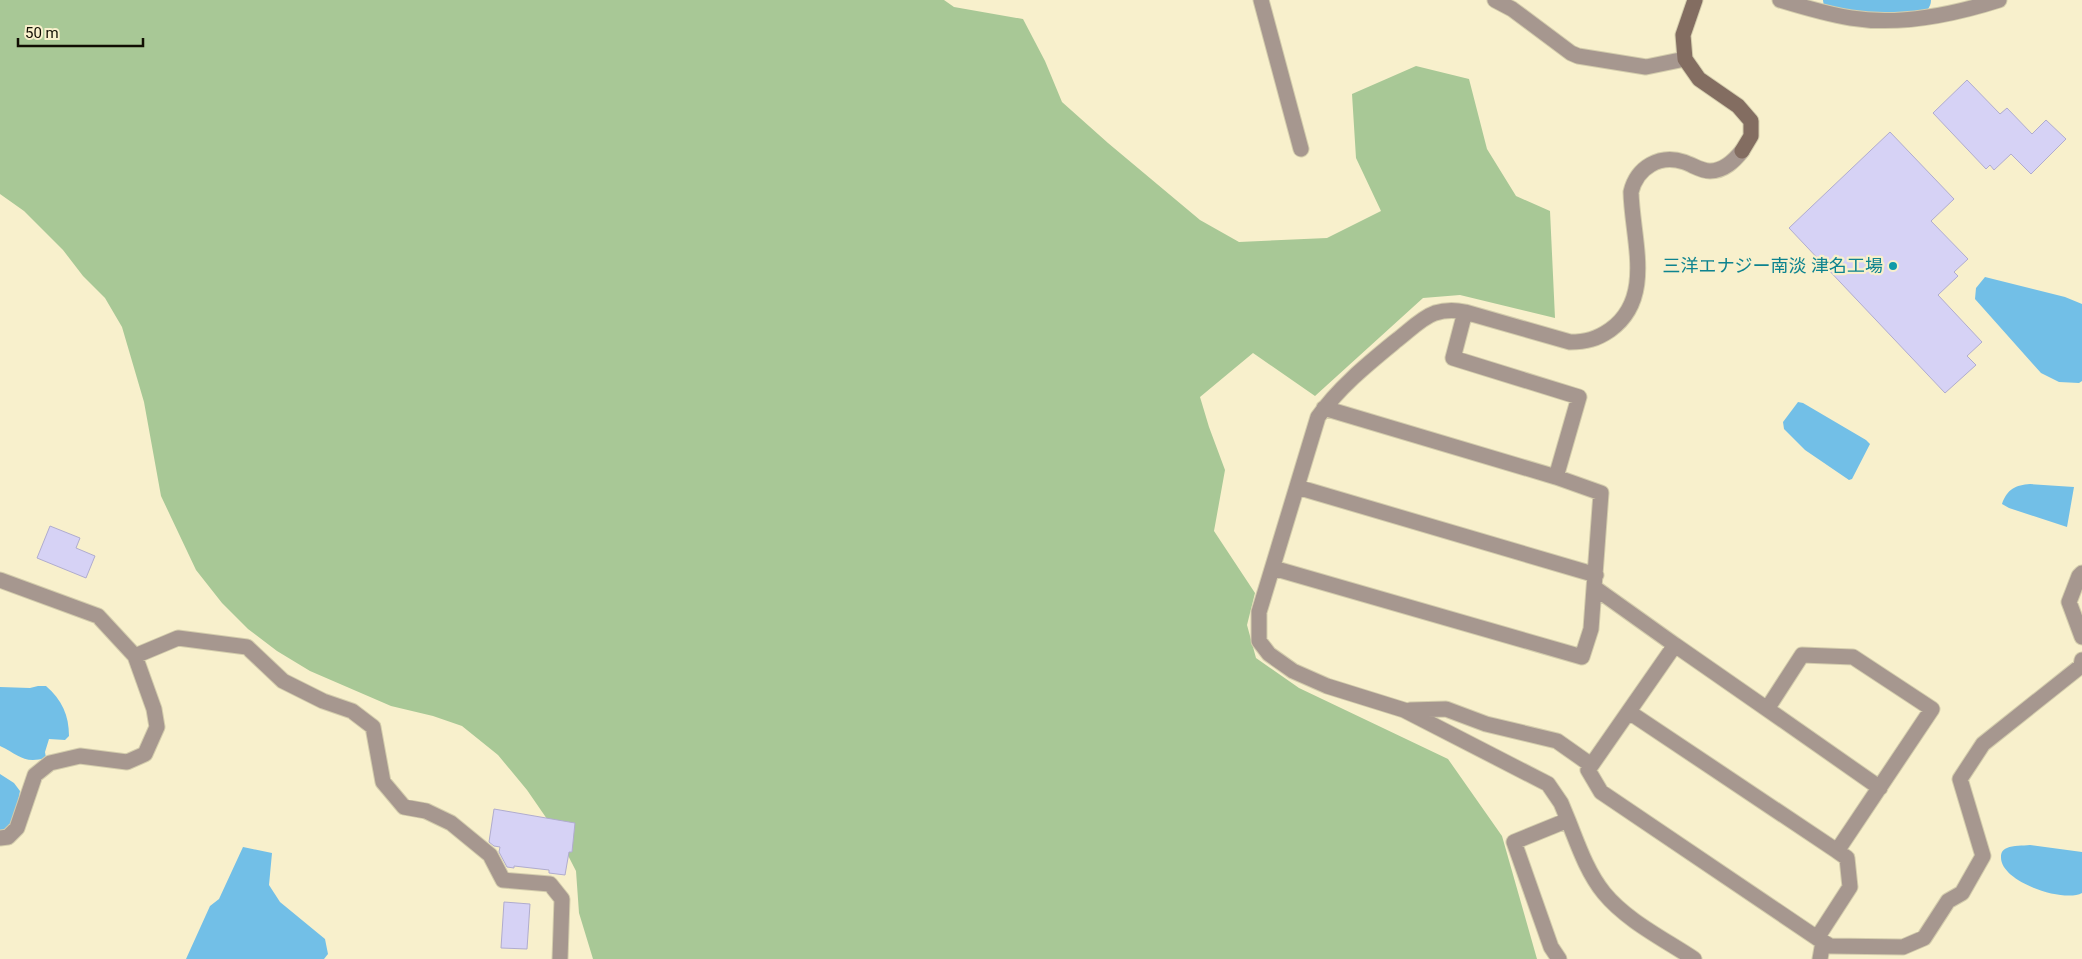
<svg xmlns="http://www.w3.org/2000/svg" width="2082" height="959" font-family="Roboto,'Noto Sans JP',sans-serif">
  <rect width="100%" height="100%" fill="#f8f0cc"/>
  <path fill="#a8c896" d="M0 0H944L954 7 1023 19 1045 61 1062 102 1108 143 1200 220 1239 242 1327 238 1381 211 1356 158 1352 94 1416 66 1469 79 1487 149 1516 196 1550 211 1555 318 1460 295 1423 298 1315 396 1253 353 1200 397 1209 427 1225 470 1214 531 1255 593 1247 625 1256 658 1299 688 1448 759 1502 836 1537 959H593L579 913 576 871 556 832 527 790 498 755 462 726 433 716 391 706 310 671 277 651 248 629 222 603 196 570 161 496 144 402 122 327 105 298 83 276 63 250 24 211 0 194Z"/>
  <path fill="#72bfe7" d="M1985 277 2065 297 2082 304V381L2079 383 2059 382 2041 373 1975 299 1976 288Z
    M1798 402 1803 403 1866 440 1870 444 1852 479 1849 480 1805 450 1784 429 1783 422Z
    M2030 484 2074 487 2067 527 2009 508 2002 504C2007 489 2016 485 2030 484Z
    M38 686H46C62 700 69 715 69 736L65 740 49 739 45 752 46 758C23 764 19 755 0 746V687L30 688Z
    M0 774 14 783 20 791 14 824 0 833Z
    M2030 845 2082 852V893C2064 903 2000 882 2001 857 2001 853 2002 850 2007 848 2013 845 2023 846 2030 845Z
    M243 847 272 853 269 885 280 902 325 939 328 954 324 959H186L210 906 219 899Z"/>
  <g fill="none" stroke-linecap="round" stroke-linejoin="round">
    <path stroke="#72bfe7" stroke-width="30" d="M1838 0 1860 3 1916 0"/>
  </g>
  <path fill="#d6d2f5" stroke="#b0acce" d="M1967 80 2000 114 2007 108 2032 134 2046 120 2066 139 2031 174 2011 154 1994 170 1990 165 1986 169 1933 113Z
    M1890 132 1954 199 1931 221 1968 259 1954 272 1958 276 1938 295 1982 342 1967 356 1976 365 1945 393 1789 228Z
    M50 526 80 538 76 548 95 556 86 578 37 558Z
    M494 809 575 823 572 852H569L565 875 549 873V870L514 866V868L507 867 499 852 500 847 494 846 489 842Z
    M504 902 530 904 527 949 501 948Z"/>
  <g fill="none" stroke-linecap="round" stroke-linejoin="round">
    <defs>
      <path id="street" d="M1261 0 1301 149
        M1495 0 1512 9 1571 53 1578 56 1646 67 1685 59
        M1780 0C1803 7 1826 14 1851 18 1900 26 1952 15 1999 0
        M1324 408 1556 477
        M1297 487 1596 575
        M1273 568 1582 657 1591 629 1601 493 1556 477 1579 397 1453 358 1465 312
        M2082 573 2079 576 2069 602 2082 637
        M0 580 98 616 135 656 154 709 157 727 145 754 127 762 80 756 50 763 35 775 17 828 8 837 0 838
        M1595 588 1675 645
        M135 656 178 638 247 647 283 681 323 701 352 711 373 727 383 782 404 807 426 811 451 823 490 855 503 880 550 884 562 899 560 959
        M1767 709 1880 788
        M1410 710 1446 709 1486 724 1557 741 1591 765
        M1629 712 1837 851
        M1568 820C1578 845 1587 872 1604 893 1627 921 1664 939 1694 959
        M1817 938 1850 887 1847 858 1837 851 1932 709 1853 657 1802 655 1767 709 1675 645 1588 770 1601 792 1817 938 1830 946 1903 947 1924 938 1948 901 1962 893 1983 856 1960 779 1983 744 2081 666 2082 660
        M1559 959 1551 947 1514 842 1568 820 1561 803 1548 784 1404 710 1327 686 1293 671 1269 654 1259 641V612L1318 417C1339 387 1369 363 1397 340 1409 331 1421 318 1435 313 1445 310 1455 310 1465 312L1570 342C1586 342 1597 339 1610 330 1655 298 1632 239 1631 192 1637 167 1660 154 1684 162 1693 165 1701 171 1710 171 1724 171 1734 161 1742 151
        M1820 959 1823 942"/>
      <path id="secondary" d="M1695 0 1683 35 1685 59 1699 79 1738 106 1751 121V136L1742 151"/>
    </defs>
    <use href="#street" stroke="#d3ccac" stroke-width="17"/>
    <use href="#secondary" stroke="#d3ccac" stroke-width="17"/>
    <use href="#street" stroke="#a6978f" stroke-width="15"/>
    <use href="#secondary" stroke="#836d61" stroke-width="15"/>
  </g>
  <circle fill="#0f9aa8" stroke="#f8f0cc" stroke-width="2" cx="1893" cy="266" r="5"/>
  <g text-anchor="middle" stroke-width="4.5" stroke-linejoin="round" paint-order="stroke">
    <g font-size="18" fill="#0d838f" stroke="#f8f0cc" text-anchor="end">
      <text x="1883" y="272">三洋エナジー南淡 津名工場</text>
    </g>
  </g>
  <path d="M18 38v8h125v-8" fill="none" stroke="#110e03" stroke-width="2.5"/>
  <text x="25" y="38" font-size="15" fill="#110e03" stroke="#f8f0cc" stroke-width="4" paint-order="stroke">50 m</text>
</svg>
